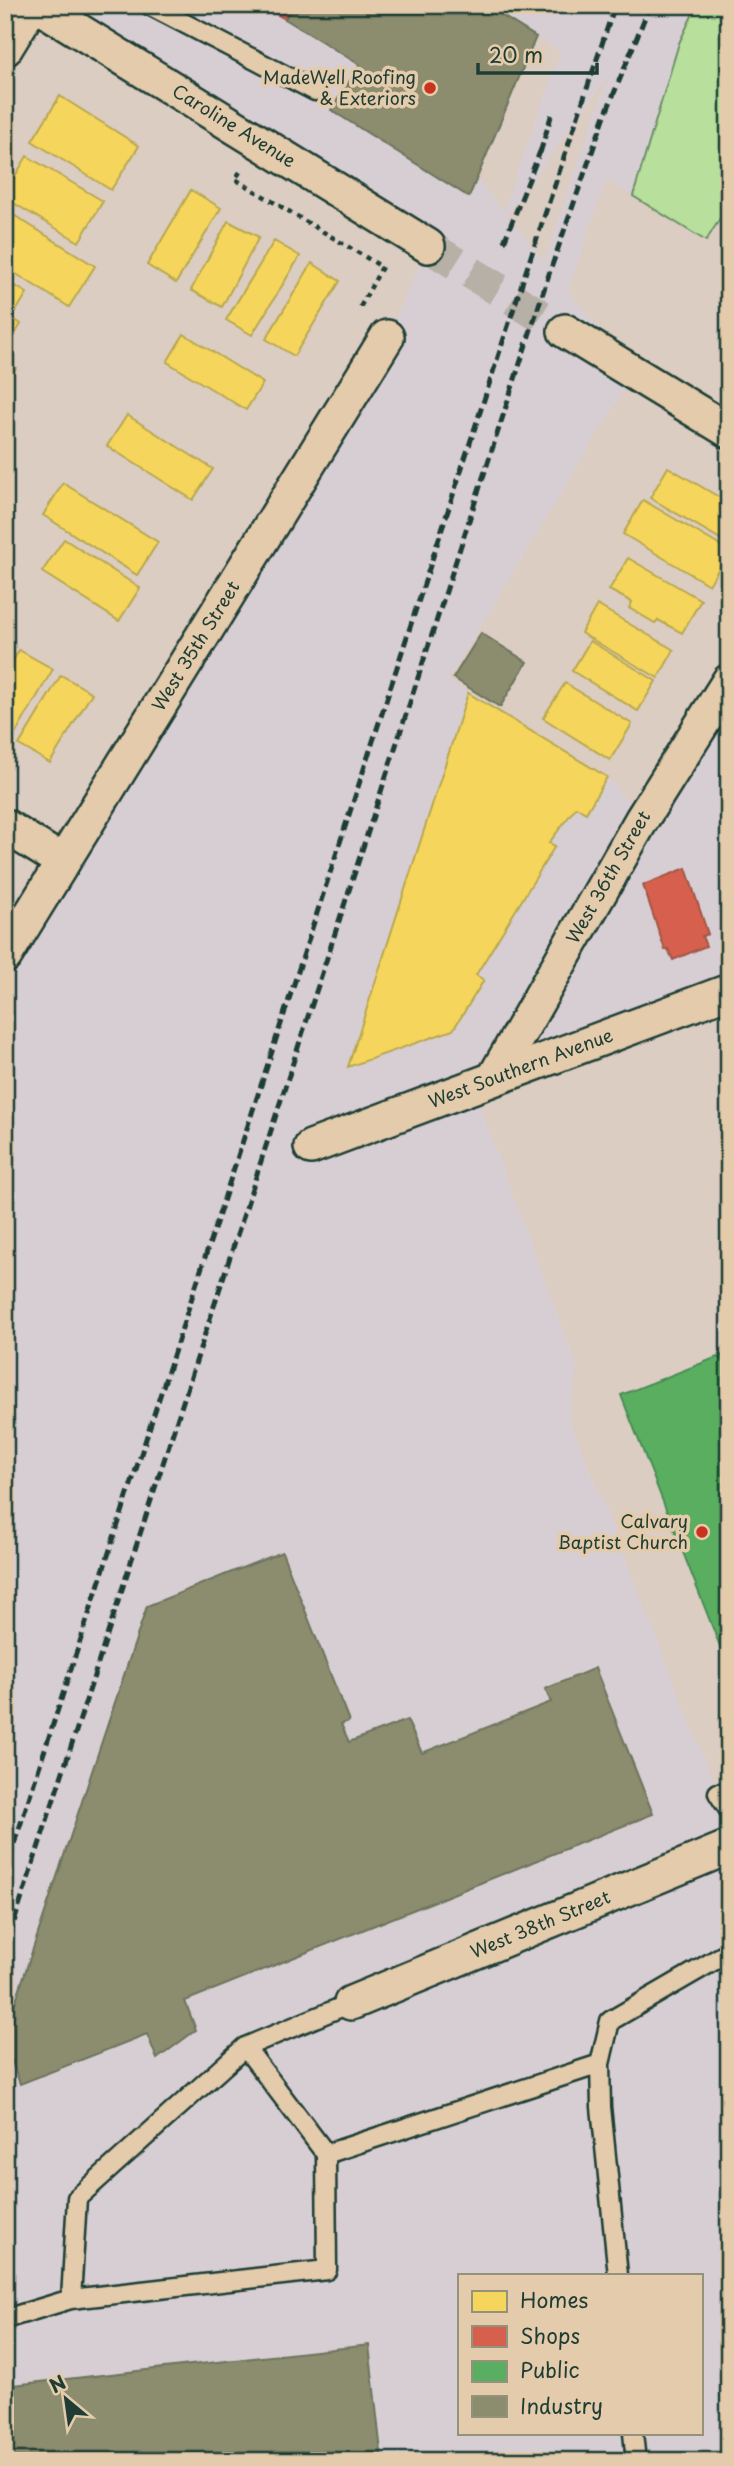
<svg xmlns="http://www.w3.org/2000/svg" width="734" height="2466" font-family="'Playpen Sans',sans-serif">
  <rect width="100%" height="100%" fill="#dccdc3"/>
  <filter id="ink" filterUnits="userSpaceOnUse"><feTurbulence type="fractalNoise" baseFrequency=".0143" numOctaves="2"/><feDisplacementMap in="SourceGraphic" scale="14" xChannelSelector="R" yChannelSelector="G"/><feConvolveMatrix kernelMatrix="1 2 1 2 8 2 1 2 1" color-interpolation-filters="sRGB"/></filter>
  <g filter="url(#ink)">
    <path fill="#d7ced4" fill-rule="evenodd" d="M37 5H337L503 211 561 52 485 5H697L679 43 633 196 606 180 568 291 634 373 448 680 607 777 642 818 729 681V991L472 1087 577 1366 569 1417 718 1793 729 1810V2461H5V956L387 337 428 246ZM610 74 571 183 545 262 507 215ZM459 2275H701V2433H459Z"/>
    <path fill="#b8df9b" stroke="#6c8e68" stroke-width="2" d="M697 5H729V204L706 241 633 196 679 43Z"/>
    <path fill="#f6d55c" stroke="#b6a750" stroke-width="2" d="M60 96 139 146 111 190 32 141Z
      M27 156 103 201 79 242 5 198V193Z
      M191 190 221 208 176 283 147 265Z
      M12 214 95 266 69 307 5 267V225Z
      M228 221 259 237 222 307 191 290Z
      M274 241 300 256 252 335 226 320Z
      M312 263 340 281 294 356 266 339Z
      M5 280 27 293 12 318 21 324 7 348Z
      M184 334 263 383 246 410 167 362Z
      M5 361 16 368 5 385Z
      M127 415 213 469 193 500 107 446Z
      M668 467 729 503V544L650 498Z
      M63 483 158 542 137 575 43 515Z
      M643 500 729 551 709 585 623 534Z
      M64 539 140 588 119 621 42 572Z
      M628 558 701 600 682 633 658 620 655 623 629 608 632 602 609 590Z
      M597 605 674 650 658 678 581 633Z
      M5 641 12 645 5 656Z
      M590 641 656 681 638 711 572 671Z
      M19 650 53 669 13 738 5 734V675Z
      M61 675 92 693 50 763 19 745Z
      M565 683 632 724 610 760 543 718Z
      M468 693 607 777 586 813 576 807 549 843 555 846 476 975 484 980 453 1030 348 1067Z"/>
    <path fill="#d6604d" stroke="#9f5646" stroke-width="2" d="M260 5H294L285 19Z
      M686 868 708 934 702 936 706 946 673 960 668 949 665 950 643 885Z"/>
    <path fill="#5aae61" stroke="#488c54" stroke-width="2" d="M725 1354 729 1362V1669L621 1395Z"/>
    <path fill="#8c8c6e" stroke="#6b745d" stroke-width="2" d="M294 5H485L536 37 469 197 331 110 360 65 285 19Z
      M481 633 527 662 500 707 453 678Z
      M282 1552 349 1721 341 1724 349 1742 407 1720 422 1753 551 1702 545 1689 595 1668 653 1814 185 2001 196 2030 157 2059 147 2034 20 2084 5 2042V2033L147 1606Z
      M369 2345 382 2461H5V2386Z"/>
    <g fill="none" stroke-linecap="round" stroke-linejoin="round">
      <path stroke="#b6b0a6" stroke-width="33" stroke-dasharray="33 17" stroke-linecap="butt" d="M428 246 565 331"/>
      <defs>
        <path id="service" d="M149 5 315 91
          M718 1793 729 1810
          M351 2003 245 2047 77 2198 71 2299 327 2270 326 2154 600 2064
          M245 2047 326 2154
          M618 2275 601 2107 600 2064 610 2021 729 1952
          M5 2319 71 2299
          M633 2433 636 2461"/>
        <g id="minor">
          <path id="s1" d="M37 5 428 246"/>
          <path d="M5 49 32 5"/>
          <path d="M565 331 729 431"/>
          <path d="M5 826 63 862"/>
          <path id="s2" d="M5 956 387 337"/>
          <path id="s3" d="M494 1078 642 819 729 681"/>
          <path id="s4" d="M311 1147 729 991"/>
          <path id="s5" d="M351 2003 729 1847"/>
        </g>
      </defs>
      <use href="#service" stroke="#1f3d34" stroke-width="23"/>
      <use href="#minor" stroke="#1f3d34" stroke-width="38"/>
      <path stroke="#1f3d34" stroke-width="4.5" stroke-dasharray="5 5" stroke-linecap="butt" d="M240 172 235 179 382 267 358 311"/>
      <use href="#service" stroke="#e3cbab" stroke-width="18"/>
      <use href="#minor" stroke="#e3cbab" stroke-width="33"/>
      <path stroke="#1f3d34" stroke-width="5" stroke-dasharray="10 5" stroke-linecap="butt" d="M540 153 552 113
        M504 242 543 144
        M5 1872 523 280 615 5
        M5 1950 550 271 604 118 650 5"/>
    </g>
  </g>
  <g fill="#c8321e" stroke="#e3cbab" stroke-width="2.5">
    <circle cx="430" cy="88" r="7"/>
    <circle cx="702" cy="1532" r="7"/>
  </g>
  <g text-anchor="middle" stroke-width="7" stroke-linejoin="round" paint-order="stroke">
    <g font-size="18" fill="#1f3d34" stroke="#e3cbab" text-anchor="end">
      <text x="416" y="84">MadeWell Roofing<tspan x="416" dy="21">&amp; Exteriors</tspan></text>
      <text x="688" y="1528">Calvary<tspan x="688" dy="21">Baptist Church</tspan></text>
    </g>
    <g font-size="18" fill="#1f3d34" stroke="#e3cbab">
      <text dy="6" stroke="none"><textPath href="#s1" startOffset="231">Caroline Avenue</textPath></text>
      <text dy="6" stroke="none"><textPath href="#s2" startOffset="364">West 35th Street</textPath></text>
      <text dy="6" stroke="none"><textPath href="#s3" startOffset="231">West 36th Street</textPath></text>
      <text dy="6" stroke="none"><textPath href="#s4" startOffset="224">West Southern Avenue</textPath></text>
      <text dy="6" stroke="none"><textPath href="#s5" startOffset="205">West 38th Street</textPath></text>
    </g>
  </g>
  <rect width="734" height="2466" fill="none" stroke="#e3cbab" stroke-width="28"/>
  <rect x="14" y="14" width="706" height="2438" fill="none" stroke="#1f3d34" stroke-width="2.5" filter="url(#ink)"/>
  <rect x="458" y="2274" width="245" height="161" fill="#e3cbab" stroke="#95927b" stroke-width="2"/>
  <rect x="472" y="2291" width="35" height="21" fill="#f6d55c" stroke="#95927b" stroke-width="2"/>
  <text x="520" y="2308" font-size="21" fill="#1f3d34">Homes</text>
  <rect x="472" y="2326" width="35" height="21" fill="#d6604d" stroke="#95927b" stroke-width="2"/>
  <text x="520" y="2344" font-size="21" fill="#1f3d34">Shops</text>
  <rect x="472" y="2361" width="35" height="21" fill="#5aae61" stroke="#95927b" stroke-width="2"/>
  <text x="520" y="2378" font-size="21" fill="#1f3d34">Public</text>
  <rect x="472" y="2396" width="35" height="21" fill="#8c8c6e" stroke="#95927b" stroke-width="2"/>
  <text x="520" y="2414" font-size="21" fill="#1f3d34">Industry</text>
  <g transform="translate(66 2399) rotate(331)" stroke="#e3cbab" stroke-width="5" paint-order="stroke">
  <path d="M0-5L12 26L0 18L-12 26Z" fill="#1f3d34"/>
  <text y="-10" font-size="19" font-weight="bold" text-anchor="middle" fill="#1f3d34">N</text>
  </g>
  <path d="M478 63v10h119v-10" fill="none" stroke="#1f3d34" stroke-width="3.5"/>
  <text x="489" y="63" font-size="21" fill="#1f3d34" stroke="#e3cbab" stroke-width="5" paint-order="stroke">20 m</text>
</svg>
